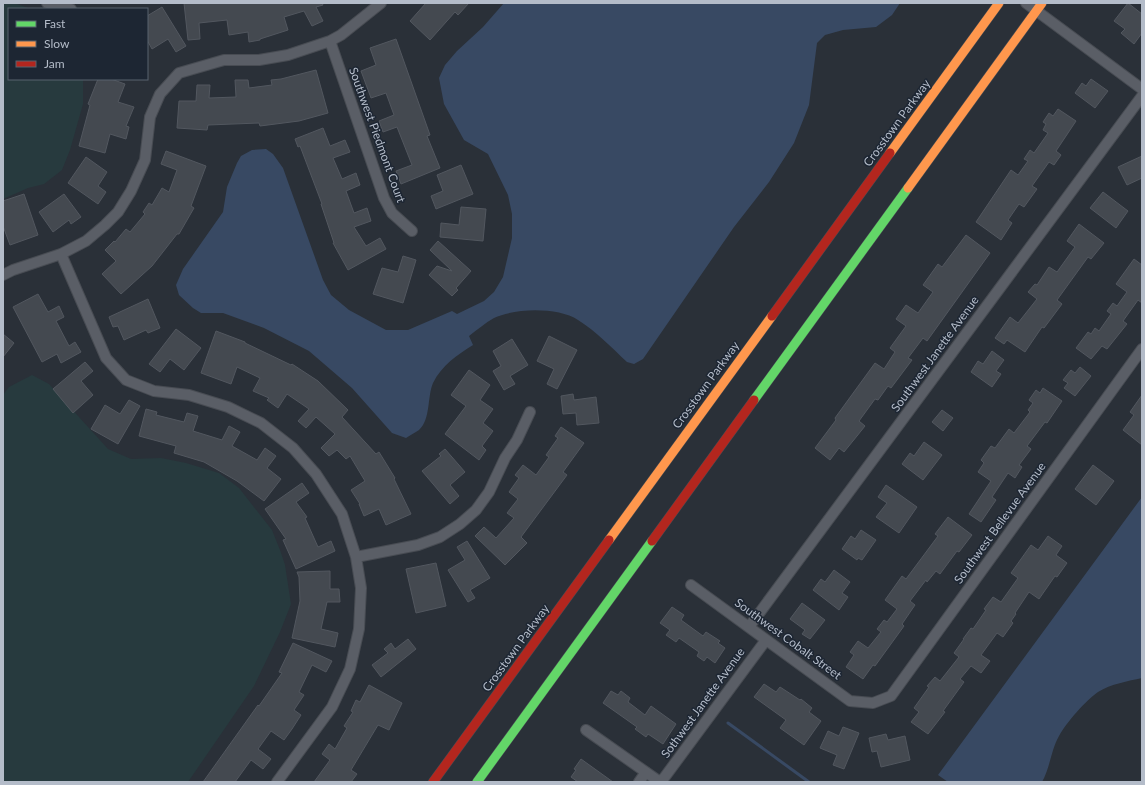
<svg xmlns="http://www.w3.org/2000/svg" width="1145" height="785" font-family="Lato,sans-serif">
  <rect width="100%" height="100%" fill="#2a3038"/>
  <path fill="#273a3e" d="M3 3H14L31 9H9V79H83V104L70 150 62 170 44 184 28 188 3 199Z
    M32 375 49 384 108 449 131 459 161 458 186 463 219 473 239 488 272 530 280 550 285 565 291 604 280 632 254 686 188 782H3V395L9 387Z"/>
  <path fill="#384963" d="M504 3H900L892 15 876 27 843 30 825 35 817 43 809 105 794 143 769 182 734 227 643 359 634 364 627 362C612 348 596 331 578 320 558 307 515 308 494 318 485 323 477 330 469 336L473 345C457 355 442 365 433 383 427 397 431 419 419 430 415 433 410 435 406 438L392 433 352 388 309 351 264 328 223 313H201L193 308 179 295 176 285 183 269 223 212 227 187 237 163 241 156 252 150 266 149 273 154 283 168 323 280 331 295 349 310 386 330H408L452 311 457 314 484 301 494 292 503 277 512 238V214L508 195 488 154 464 140 444 104 439 78 445 65 457 51 483 27Z
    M1142 497V678C1128 681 1111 684 1098 692 1086 700 1066 723 1059 736 1051 750 1050 768 1042 782H948L938 775Z"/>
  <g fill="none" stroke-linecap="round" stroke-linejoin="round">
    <path stroke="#384963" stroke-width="3" d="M728 723 809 782"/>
  </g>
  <path fill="#444950" stroke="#52575f" d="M184 3H322L323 5 316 7 323 21 312 26 304 11 284 17 288 30 260 39V40L249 42 248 32 229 35 227 20 199 23 200 39 188 40Z
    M426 3H469L458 15 455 12 430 40 410 21Z
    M1128 3 1142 14V33L1134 44 1121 33 1125 29 1114 21Z
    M162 7 186 46 176 52 168 39 152 49 147 40V16Z
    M396 39 430 135 427 136 440 168 401 184 396 171 412 165 397 127 383 132 379 121 394 115 386 93 371 98 361 71 376 65 370 48Z
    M316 70 328 113 299 121 260 126 259 123 208 125 207 130 177 128 179 101H196L197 85H210L209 98 236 97 235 80H248L249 88 272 85 271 80 281 79Z
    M98 79H111L125 84 118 102 134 107 126 126 129 127 126 139 110 134 105 153 79 146 90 105 88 104Z
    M1091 79 1108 91 1095 108 1075 93 1082 83 1086 86Z
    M1058 109 1076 121 1056 151 1061 155 1054 165 1049 162 1032 186 1037 189 1024 207 1019 204 1008 220 1012 223 1001 240 976 222 1011 170 1018 175 1028 161 1024 159 1030 150 1034 153 1048 133 1043 130 1046 124 1043 122 1049 113 1053 116Z
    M323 128 330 146 345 140 350 152 333 158 342 179 356 173 360 185 346 191 354 213 367 208 371 221 354 227 366 246 380 238 386 249 348 270 333 243H334L321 204H322L300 146 298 147 295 139Z
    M166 151 206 166 191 206 194 208 179 234H177L152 266 121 294 102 274 116 261 105 250 114 241 115 242 126 229 130 232 145 214 143 212 149 203 152 205 162 188 169 192 177 170 161 164Z
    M1142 156V178L1127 185 1118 167Z
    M86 157 107 172 98 186 106 192 98 204 68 183Z
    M461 165 473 194 436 209 431 196 443 191 437 175Z
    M1103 192 1128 211 1116 228 1090 208Z
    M24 194 38 235 10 245 3 226V201Z
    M64 194 81 217 71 224 69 220 53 232 39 212Z
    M461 207 486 209 483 241 440 237 441 223 459 225Z
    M1079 224 1104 243 1091 259 1088 257 1057 300 1062 304 1044 328 1042 327 1025 352 1007 340 1004 344 995 338 1010 317 1018 323 1037 299 1028 292 1035 284 1037 285 1049 267 1057 272 1075 247 1067 241Z
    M966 235 990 253 927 341 923 338 908 358 912 360 891 388 888 386 878 400 875 399 859 421 865 426 857 436 844 452 839 448 830 460 815 448 836 420 835 418 875 363 884 369 895 352 890 348 906 326 896 319 906 305 918 313 933 292 923 285 938 264 942 267Z
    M438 241 471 271 456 288 458 290 452 296 429 275 437 266 452 271 430 250Z
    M403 256 416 260 403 303 373 294 382 268 398 272Z
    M1134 259 1142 265V303L1138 300 1123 321 1127 324 1107 349 1102 346 1091 359 1076 348 1088 332 1091 334 1095 328 1099 331 1111 314 1107 311 1113 303 1117 306 1127 292 1116 284Z
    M38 294 48 312 59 306 64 317 56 321 69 346 75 342 81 352 61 363 57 354 42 362 13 307Z
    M148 299 160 328 148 333 146 330 124 340 118 326 113 327 109 317Z
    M176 329 201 348 184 370 170 359 160 372 149 364Z
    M216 331 245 342V343L291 365 292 364 318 381 348 410 342 417 376 454 379 452 395 478 394 479 411 514 386 525 379 509 364 516 359 504H360L351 490 365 481 350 456 346 459 337 450 329 456 321 448 335 434 316 417 306 428 298 421 309 409 287 394 278 408 267 400 269 398 253 391 260 378 237 367 231 384 201 373Z
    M3 334 14 343 3 357Z
    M549 336 577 350 557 389 547 384 554 369 537 361Z
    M512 339 528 365 510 376 515 384 504 390 493 371 501 366 493 351Z
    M992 351 1004 360 996 371 1001 374 992 387 971 372 978 361 983 364Z
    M85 362 93 371 81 381 93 395 73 413 53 389Z
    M1080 367 1091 376 1075 396 1064 388 1068 383 1063 380 1071 370 1075 373Z
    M469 370 490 385 480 400 493 409 483 423 493 431 482 446 486 450 479 460 445 434 466 406 451 395Z
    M1043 388 1062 401 1047 423 1045 422 1027 446 1031 449 1019 465 1022 467 1015 478 1008 473 992 497 996 500 981 522 969 514 991 481 978 472 984 463 981 460 991 446 995 448 1009 429 1014 433 1030 412 1028 410 1033 403 1029 400 1036 390 1040 393Z
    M573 394 574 400 596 397 599 423 577 425 576 413 563 414 561 396Z
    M1142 395V445L1123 430 1134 415 1130 412Z
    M129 400 140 406 118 444 91 429 105 405 120 414Z
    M146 409 157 412 156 415 184 422 187 413 198 416 193 431 222 440 229 426 240 432 232 446 257 460 265 448 276 456 267 468 281 479 264 501 237 481 204 462 174 453 176 446 139 436Z
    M942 410 953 418 943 431 932 422Z
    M561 427 584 443 563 472 567 475 521 537 527 543 505 565 475 536 484 527 496 538 514 518 507 513 518 499 509 492 519 478 515 475 523 465 536 475 549 457 546 455 558 438 555 436Z
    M924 442 942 455 923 480 902 464 910 453 914 456Z
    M445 449 465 472 450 485 459 496 450 504 422 471 441 456 439 454Z
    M1093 465 1114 481 1096 505 1075 489Z
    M302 483 309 493 296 502 307 517 305 518 318 547 331 541 335 551 296 569 283 540 286 539 265 509Z
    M886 485 917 507 899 533 876 517 887 503 878 497Z
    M948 517 972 535 959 552 957 551 940 574 936 571 927 582 926 580 910 601 915 605 902 624 904 626 875 666 873 665 863 679 846 667 854 655 850 652 858 641 868 648 881 632 877 629 884 620 887 622 897 609 885 600 902 576 906 579 938 536 935 534Z
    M861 530 876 540 862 560 858 558 857 560 842 549 851 536 855 539Z
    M1048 536 1062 546 1056 555 1067 563 1057 577 1055 576 1039 599 1029 592 1015 613 1016 614 1011 621 1013 623 1003 637 997 633 981 655 990 661 981 673 971 666 960 679 964 682 943 711 945 712 928 734 911 722 919 712 914 708 929 687 927 686 935 677 940 681 959 657 954 653 964 639H963L971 628 973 629 986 610 984 609 993 597 1001 602 1018 578 1011 573 1031 545 1038 550Z
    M467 541 490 578 470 590 475 598 468 602 448 570 465 560 457 547Z
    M436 563 446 606 416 613 406 569Z
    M834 570 850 582 842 593 848 597 839 610 813 590 821 579 825 582Z
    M330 571V589H339L340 602H327L321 629 338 633 335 647 292 638 300 601 299 577 297 572Z
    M802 603 825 620 810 639 802 634 805 630 790 619Z
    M672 607 684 615 681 620 703 636 706 632 720 641 718 643 725 648 715 663 707 657 704 661 697 656 699 652 679 638 676 642 666 635 670 630 660 623Z
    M408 639 416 649 381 677 372 665 388 653 384 649 391 643 395 649Z
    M293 643 332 661 326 672 312 665 299 692 304 695 294 710 301 715 292 729 284 740 271 731 258 749 271 759 263 769 251 760 235 782H203L258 705 259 706 282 673 279 672Z
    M764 684 776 692 780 687 800 700 801 699 812 708 809 712 821 721 804 745 780 728 786 720 754 697Z
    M369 685 402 703 389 730 378 725 351 770 357 774 351 782H314L330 760 322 754 329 744 335 749 347 728 344 726 353 712 351 711 356 700 360 702Z
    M611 691 618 695 621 691 630 698 628 702 645 715 651 706 676 724 663 744 648 734 646 737 635 729 637 727 603 703Z
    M843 727 859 733 844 769 833 765 837 755 820 748 828 731 839 736Z
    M886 734 888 740 905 736 910 760 881 767 877 751 872 752 869 738Z
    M581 759 613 782H578L571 777 576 770 574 769Z"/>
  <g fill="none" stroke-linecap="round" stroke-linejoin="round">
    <defs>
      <path id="street" d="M47 3 71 9
        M1026 3 1142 89
        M330 41 384 198 392 213 412 231
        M61 254 106 358 126 380 154 391 189 395 228 407 261 423 293 448 316 474 342 514 356 557 361 588 359 629 350 669 332 707 277 782
        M3 275 13 270 61 254 86 241 105 225 118 212 131 191 145 160 150 117 160 94 179 73 224 60H259L288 55 330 41 341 35 381 3
        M356 557 418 545 440 537 460 524 476 510 489 492 505 458 517 440 530 412
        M691 585 850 701 873 703 891 696 1142 349
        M749 627 1142 96
        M586 730 660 782
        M639 782 646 772
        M661 782 766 640"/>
      <path id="fast" d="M754 400 908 188
        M477 782 652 541"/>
      <path id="slow" d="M890 153 999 3
        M908 188 1042 3
        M609 540 772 316"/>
      <path id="jam" d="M772 316 890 153
        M652 541 754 400
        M433 782 609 540"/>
    </defs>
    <use href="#street" stroke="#484c53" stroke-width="12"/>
    <use href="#fast" stroke="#484c53" stroke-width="10"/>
    <use href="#slow" stroke="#484c53" stroke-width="10"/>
    <use href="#jam" stroke="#484c53" stroke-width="10"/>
    <use href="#street" stroke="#5a5e66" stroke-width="10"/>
    <use href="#fast" stroke="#63d668" stroke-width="9"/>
    <use href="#slow" stroke="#ff974d" stroke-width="9"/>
    <use href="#jam" stroke="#b3261e" stroke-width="9"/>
  </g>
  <g text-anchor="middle" stroke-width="3" stroke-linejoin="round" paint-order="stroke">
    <g font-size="12" fill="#b4bcc9" stroke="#1d2633">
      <text transform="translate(897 123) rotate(-54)" y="4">Crosstown Parkway</text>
      <text transform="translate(377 135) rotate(70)" y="4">Southwest Piedmont Court</text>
      <text transform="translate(935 354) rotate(-54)" y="4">Southwest Janette Avenue</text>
      <text transform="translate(706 385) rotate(-54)" y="4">Crosstown Parkway</text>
      <text transform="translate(1000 523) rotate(-54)" y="4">Southwest Bellevue Avenue</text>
      <text transform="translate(788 639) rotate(36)" y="4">Southwest Cobalt Street</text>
      <text transform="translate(516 648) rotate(-54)" y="4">Crosstown Parkway</text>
      <text transform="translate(703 703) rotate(-54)" y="4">Sothwest Janette Avenue</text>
    </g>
  </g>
  <rect width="1145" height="785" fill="none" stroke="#b4bcc9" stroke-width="8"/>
  <rect x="8" y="8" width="140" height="72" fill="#1d2633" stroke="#59626f"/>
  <rect x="16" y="21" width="20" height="6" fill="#63d668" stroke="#59626f"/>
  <text x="44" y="28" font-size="12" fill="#b4bcc9">Fast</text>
  <rect x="16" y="41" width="20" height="6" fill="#ff974d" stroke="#59626f"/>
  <text x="44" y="48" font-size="12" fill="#b4bcc9">Slow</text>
  <rect x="16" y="61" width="20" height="6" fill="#b3261e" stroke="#59626f"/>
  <text x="44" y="68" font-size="12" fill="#b4bcc9">Jam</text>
</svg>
